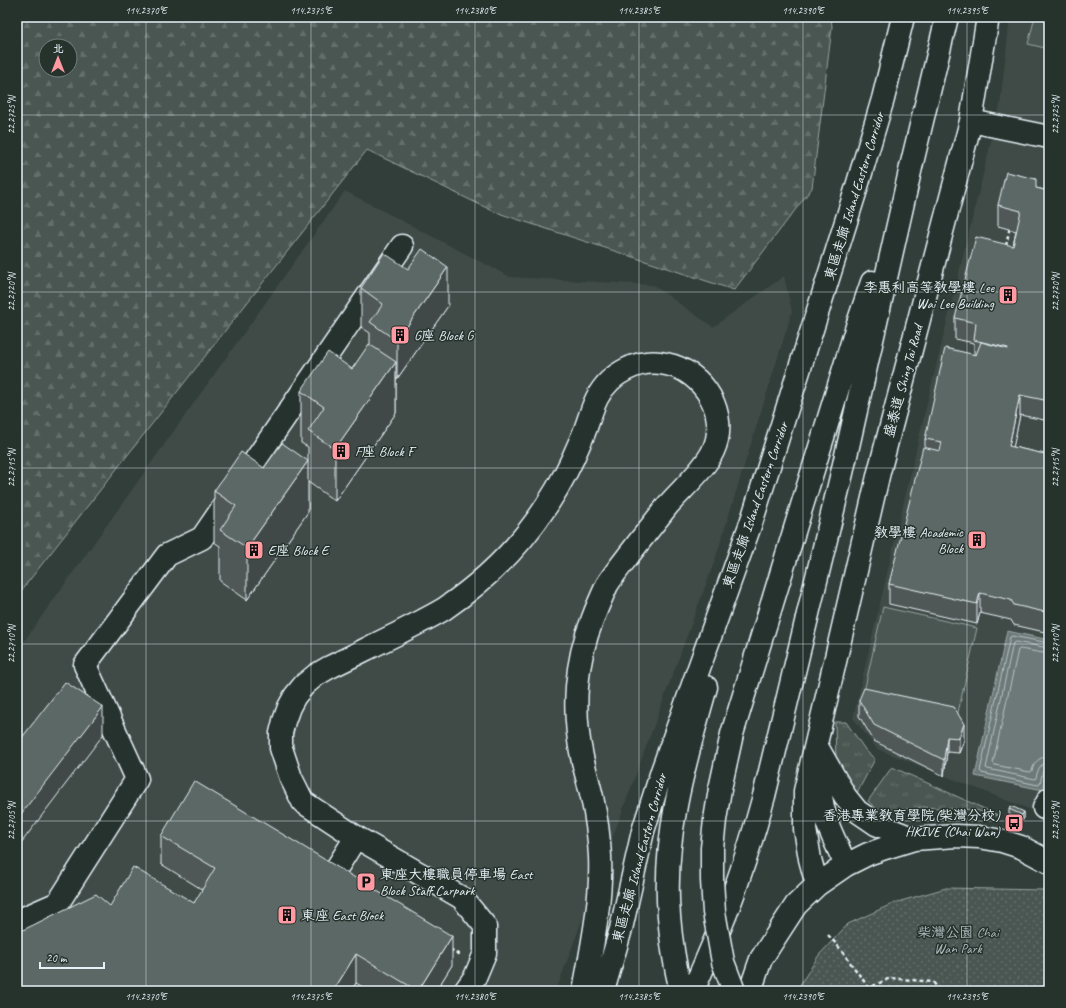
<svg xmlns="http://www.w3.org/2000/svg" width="1066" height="1008" font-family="Caveat,'LXGW WenKai TC',sans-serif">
  <defs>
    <pattern id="grass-tufts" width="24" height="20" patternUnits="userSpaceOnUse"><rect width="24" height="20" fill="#495651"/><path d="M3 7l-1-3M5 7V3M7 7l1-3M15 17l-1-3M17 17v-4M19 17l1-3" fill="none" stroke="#636f6b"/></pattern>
    <pattern id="forest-firs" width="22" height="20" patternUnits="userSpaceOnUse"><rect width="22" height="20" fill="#495651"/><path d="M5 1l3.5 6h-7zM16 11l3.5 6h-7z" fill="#636f6b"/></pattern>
    <pattern id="park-dots" width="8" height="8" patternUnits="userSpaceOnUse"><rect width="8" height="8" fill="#495651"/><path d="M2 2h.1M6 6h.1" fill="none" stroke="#636f6b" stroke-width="1.8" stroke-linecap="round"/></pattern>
  </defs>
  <rect width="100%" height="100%" fill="#323e39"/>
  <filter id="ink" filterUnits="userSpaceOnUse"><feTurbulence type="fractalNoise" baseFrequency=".025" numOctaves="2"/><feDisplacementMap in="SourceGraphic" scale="8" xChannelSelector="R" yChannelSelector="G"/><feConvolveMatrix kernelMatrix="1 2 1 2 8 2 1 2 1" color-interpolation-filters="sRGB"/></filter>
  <g filter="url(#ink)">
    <path fill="#3f4b46" d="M1010 17H1049V817L877 749 853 718 928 399 1000 105Z
      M345 191 510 277 653 285 713 327 784 276 792 312 715 560 556 991H17V651Z"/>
    <path fill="url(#grass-tufts)" stroke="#98a4a4" d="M835 722H846L866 751 875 759 857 793 851 790 836 762Z
      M892 767 998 815V816L975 810 922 807 881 813 868 801Z"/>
    <path fill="url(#forest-firs)" stroke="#98a4a4" fill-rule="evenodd" d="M17 17H831L832 27 812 188 734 290 495 212 367 150 17 596ZM46 46H70V70H46Z"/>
    <path fill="url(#park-dots)" stroke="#98a4a4" d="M946 888 1043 890 1049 897V991H796L819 955 848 924 894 903Z"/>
    <path fill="#495651" stroke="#98a4a4" d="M1035 17H1049V49L1028 44Z
      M883 607 977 628 957 717 863 696Z"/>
    <path fill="#6d7978" stroke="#9ea9ab" d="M1007 631 1049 640V763L1043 790 975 776Z"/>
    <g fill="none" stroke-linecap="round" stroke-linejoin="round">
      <path stroke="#b7c1c5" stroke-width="1" d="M1049 643 1012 636 1010 637 980 771 982 773 1038 785 1040 784C1042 778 1041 768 1049 767
        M1049 648 1015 642 1013 643 986 768 988 769 1035 779 1036 778C1038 770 1039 763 1049 762
        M1049 654 1020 649 1018 650 993 763 995 765 1030 772 1032 771C1034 762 1039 757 1049 756"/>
      <defs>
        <path id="minor" d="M971 121 1049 137
          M816 745 845 796 857 811 876 824 914 839
          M818 765C819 784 821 806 828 825 833 838 840 852 846 865
          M1044 808 1049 799
          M338 866 356 837 462 898 485 926V953L475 977 465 991
          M817 885 810 859 805 829V791L879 472 971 121 988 17
          M17 921 58 903 137 779 85 665 167 555 202 538 402 246
          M750 991 761 959 796 905 817 885 846 865 868 854 885 848 914 839 956 836 979 837 1002 841 1021 847 1049 862"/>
        <path id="highway" d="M720 789 732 734 858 323 872 282
          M356 837 303 802 291 778 281 748V733L284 721 289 707 295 696 304 685 316 675 328 668C351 657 374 645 397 634 412 626 429 618 444 609 485 581 520 547 547 505 560 485 571 464 580 442 587 428 590 412 597 398 610 373 639 358 666 364 704 371 730 415 713 451 704 470 682 489 668 505 657 519 646 533 635 547 626 559 615 572 607 585 602 596 597 607 593 618 575 662 572 711 582 757 585 771 589 784 592 797 596 816 599 837 600 856 602 901 592 946 584 991
          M603 991 621 929 643 831 662 771 752 520 855 193 883 99 903 17
          M681 991C675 966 671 942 669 916 662 838 685 761 706 687
          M693 991C707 958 722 926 734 892 745 861 755 829 764 796L842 473 911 167 947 17"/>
      </defs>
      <use href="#minor" stroke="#e8f1f8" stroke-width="25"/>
      <use href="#highway" stroke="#e8f1f8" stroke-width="25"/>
      <path stroke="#e8f1f8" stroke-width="2.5" stroke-dasharray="4 3" stroke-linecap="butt" d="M1006 246 1010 226
        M828 935 838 946 869 988
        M450 949 461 956
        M868 991 869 988 890 978 933 982 940 991"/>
      <use href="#minor" stroke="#26332d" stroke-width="22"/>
      <use href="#highway" stroke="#26332d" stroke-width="22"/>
      <defs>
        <path id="highway-bridge" d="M720 789 715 820 712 848V880L714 912 723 962 734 991"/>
      </defs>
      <use href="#highway-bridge" stroke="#e8f1f8" stroke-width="25" stroke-linecap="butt"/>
      <use href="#highway-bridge" stroke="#26332d" stroke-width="22"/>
    </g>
    <path fill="#4f5957" stroke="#e8f1f8" d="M1036 188 1049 191V421L1020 415 1013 447 1049 455V633L1014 625 1011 620 980 613 977 624 889 604V584L925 448V439L974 355V343L955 339V318L1013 246 1016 231 998 226V205Z
      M361 288 448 306 397 379H396V413L335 501 308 482V512L247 600 220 581V546L214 542V491L264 468 308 461V447L301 443V391L352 369 370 344V333L361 327Z
      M859 700 964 740 959 753 947 752 944 776 874 741 859 716Z
      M1009 809 1024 812V818L1022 821 1009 814Z
      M161 836 452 965 436 991H370L356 983 351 991H17L194 903 203 890 161 864Z"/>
    <path fill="#404947" stroke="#e8f1f8" d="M448 267V306L397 379V341Z
      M396 362V413L335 501V449Z
      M1020 395V415L1009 467V446Z
      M308 461V512L247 600V548Z
      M980 593V613L977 624V604Z
      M103 707V735L21 843 17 845V816Z
      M964 724V740L959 753V738Z
      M947 737V752L944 776V760Z
      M1024 812V818L1022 821V815Z
      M452 936V965L436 991H418Z
      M356 954V983L351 991H335V988Z"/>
    <path fill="#5c6865" stroke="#e8f1f8" d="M1006 172 1036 179V188L1049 191V401L1020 395 1009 446 1049 455V613L1014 605 1011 600 980 593 977 604 889 584 923 447 940 451 942 442 925 439 945 348 976 355 981 342 1008 349V348L974 340 976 323 955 318 976 237 1013 246 1021 211 998 205Z
      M422 249 448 267 397 341 370 322 383 304 361 288 384 253 408 269Z
      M369 344 396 362 335 449 308 431 324 407 301 391 328 352 352 369Z
      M282 443 308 461 247 548 220 530 236 506 214 491 241 452 264 468Z
      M65 682 103 707 21 814 17 816V744Z
      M864 688 954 707 964 724 959 738 947 737 944 760 874 725 859 700Z
      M194 781 452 936 418 991 356 954 335 988 341 991H17V933L96 894 110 906 133 867 194 903 215 868 161 836Z
      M1011 806 1024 812 1022 815 1009 809Z"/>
  </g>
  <path fill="none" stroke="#e8f1f8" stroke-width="1" stroke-opacity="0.45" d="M146 17V991M311 17V991M475 17V991M639 17V991M803 17V991M967 17V991M17 115H1049M17 292H1049M17 468H1049M17 644H1049M17 821H1049"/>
  <defs>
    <symbol id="building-square" viewBox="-11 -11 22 22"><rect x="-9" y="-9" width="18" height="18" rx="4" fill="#ff9aa2" stroke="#26332d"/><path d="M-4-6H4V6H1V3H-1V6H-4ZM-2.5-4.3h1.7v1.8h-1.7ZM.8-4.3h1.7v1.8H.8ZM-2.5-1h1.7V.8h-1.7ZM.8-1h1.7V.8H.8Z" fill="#111"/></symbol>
    <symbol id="bus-square" viewBox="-11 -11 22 22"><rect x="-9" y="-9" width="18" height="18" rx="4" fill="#ff9aa2" stroke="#26332d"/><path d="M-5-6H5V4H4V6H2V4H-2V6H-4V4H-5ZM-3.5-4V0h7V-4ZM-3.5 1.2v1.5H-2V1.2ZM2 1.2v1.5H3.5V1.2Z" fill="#111"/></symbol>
    <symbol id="parking-square" viewBox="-11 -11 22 22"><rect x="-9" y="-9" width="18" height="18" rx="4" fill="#ff9aa2" stroke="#26332d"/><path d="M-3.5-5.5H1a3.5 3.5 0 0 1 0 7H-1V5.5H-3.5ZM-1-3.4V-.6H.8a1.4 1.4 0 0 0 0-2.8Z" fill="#111"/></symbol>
  </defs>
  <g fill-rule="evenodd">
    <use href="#building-square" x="997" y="284" width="22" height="22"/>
    <use href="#building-square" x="389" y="324" width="22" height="22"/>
    <use href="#building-square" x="330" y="440" width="22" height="22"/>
    <use href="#building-square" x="966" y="529" width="22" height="22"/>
    <use href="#building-square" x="243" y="539" width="22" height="22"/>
    <use href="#bus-square" x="1003" y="812" width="22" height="22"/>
    <use href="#parking-square" x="355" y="871" width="22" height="22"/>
    <use href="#building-square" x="276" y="904" width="22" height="22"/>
  </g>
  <g text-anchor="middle" stroke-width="3" stroke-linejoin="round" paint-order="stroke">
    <g font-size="14" fill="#e8f1f8" stroke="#26332d">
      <text transform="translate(854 196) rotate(-73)" y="5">東區走廊 Island Eastern Corridor</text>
      <text transform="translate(903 381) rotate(-75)" y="5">盛泰道 Shing Tai Road</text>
      <text transform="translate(755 505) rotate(-71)" y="5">東區走廊 Island Eastern Corridor</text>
      <text transform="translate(639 858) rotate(-75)" y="5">東區走廊 Island Eastern Corridor</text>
    </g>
    <g font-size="14" fill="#e8f1f8" stroke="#26332d" text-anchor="start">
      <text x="994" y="292" text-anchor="end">李惠利高等教學樓 Lee<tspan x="994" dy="16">Wai Lee Building</tspan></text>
      <text x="414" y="340">G座 Block G</text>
      <text x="355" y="456">F座 Block F</text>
      <text x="963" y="537" text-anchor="end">教學樓 Academic<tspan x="963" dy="16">Block</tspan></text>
      <text x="268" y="555">E座 Block E</text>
      <text x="1000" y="820" text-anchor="end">香港專業教育學院(柴灣分校)<tspan x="1000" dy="16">HKIVE (Chai Wan)</tspan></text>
      <text x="380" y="879">東座大樓職員停車場 East<tspan x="380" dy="16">Block Staff Carpark</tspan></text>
      <text x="301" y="920">東座 East Block</text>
    </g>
    <g font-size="14" fill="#b0bbbe" stroke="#26332d">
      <text x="958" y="937">柴灣公園 Chai<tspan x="958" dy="16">Wan Park</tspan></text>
    </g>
  </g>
  <rect width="1066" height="1008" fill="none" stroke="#26332d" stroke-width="44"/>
  <g transform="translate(58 58)"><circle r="19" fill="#26332d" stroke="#747f7e"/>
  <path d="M0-3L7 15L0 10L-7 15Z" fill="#ff9aa2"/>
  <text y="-6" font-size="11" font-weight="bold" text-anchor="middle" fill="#e8f1f8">北</text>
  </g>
  <path d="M40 962v6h64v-6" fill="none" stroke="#e8f1f8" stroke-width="2"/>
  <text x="46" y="962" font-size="12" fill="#e8f1f8" stroke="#26332d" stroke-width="3" paint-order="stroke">20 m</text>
  <rect x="22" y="22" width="1022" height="964" fill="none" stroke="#e8f1f8" stroke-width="1.5"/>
  <g font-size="10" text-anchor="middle" fill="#e8f1f8">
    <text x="146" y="14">114.2370°E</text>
    <text x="311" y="14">114.2375°E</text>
    <text x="475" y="14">114.2380°E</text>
    <text x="639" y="14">114.2385°E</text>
    <text x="803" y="14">114.2390°E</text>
    <text x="967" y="14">114.2395°E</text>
    <text transform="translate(11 115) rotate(-90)" y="4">22.2725°N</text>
    <text transform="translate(1055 115) rotate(-90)" y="4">22.2725°N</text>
    <text transform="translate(11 292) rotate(-90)" y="4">22.2720°N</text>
    <text transform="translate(1055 292) rotate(-90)" y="4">22.2720°N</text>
    <text transform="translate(11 468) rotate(-90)" y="4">22.2715°N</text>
    <text transform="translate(1055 468) rotate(-90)" y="4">22.2715°N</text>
    <text transform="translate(11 644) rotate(-90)" y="4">22.2710°N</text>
    <text transform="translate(1055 644) rotate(-90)" y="4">22.2710°N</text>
    <text transform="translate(11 821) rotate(-90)" y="4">22.2705°N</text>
    <text transform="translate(1055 821) rotate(-90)" y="4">22.2705°N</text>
    <text x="146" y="1000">114.2370°E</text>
    <text x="311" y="1000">114.2375°E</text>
    <text x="475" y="1000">114.2380°E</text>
    <text x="639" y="1000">114.2385°E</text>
    <text x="803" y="1000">114.2390°E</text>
    <text x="967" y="1000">114.2395°E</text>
  </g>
</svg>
